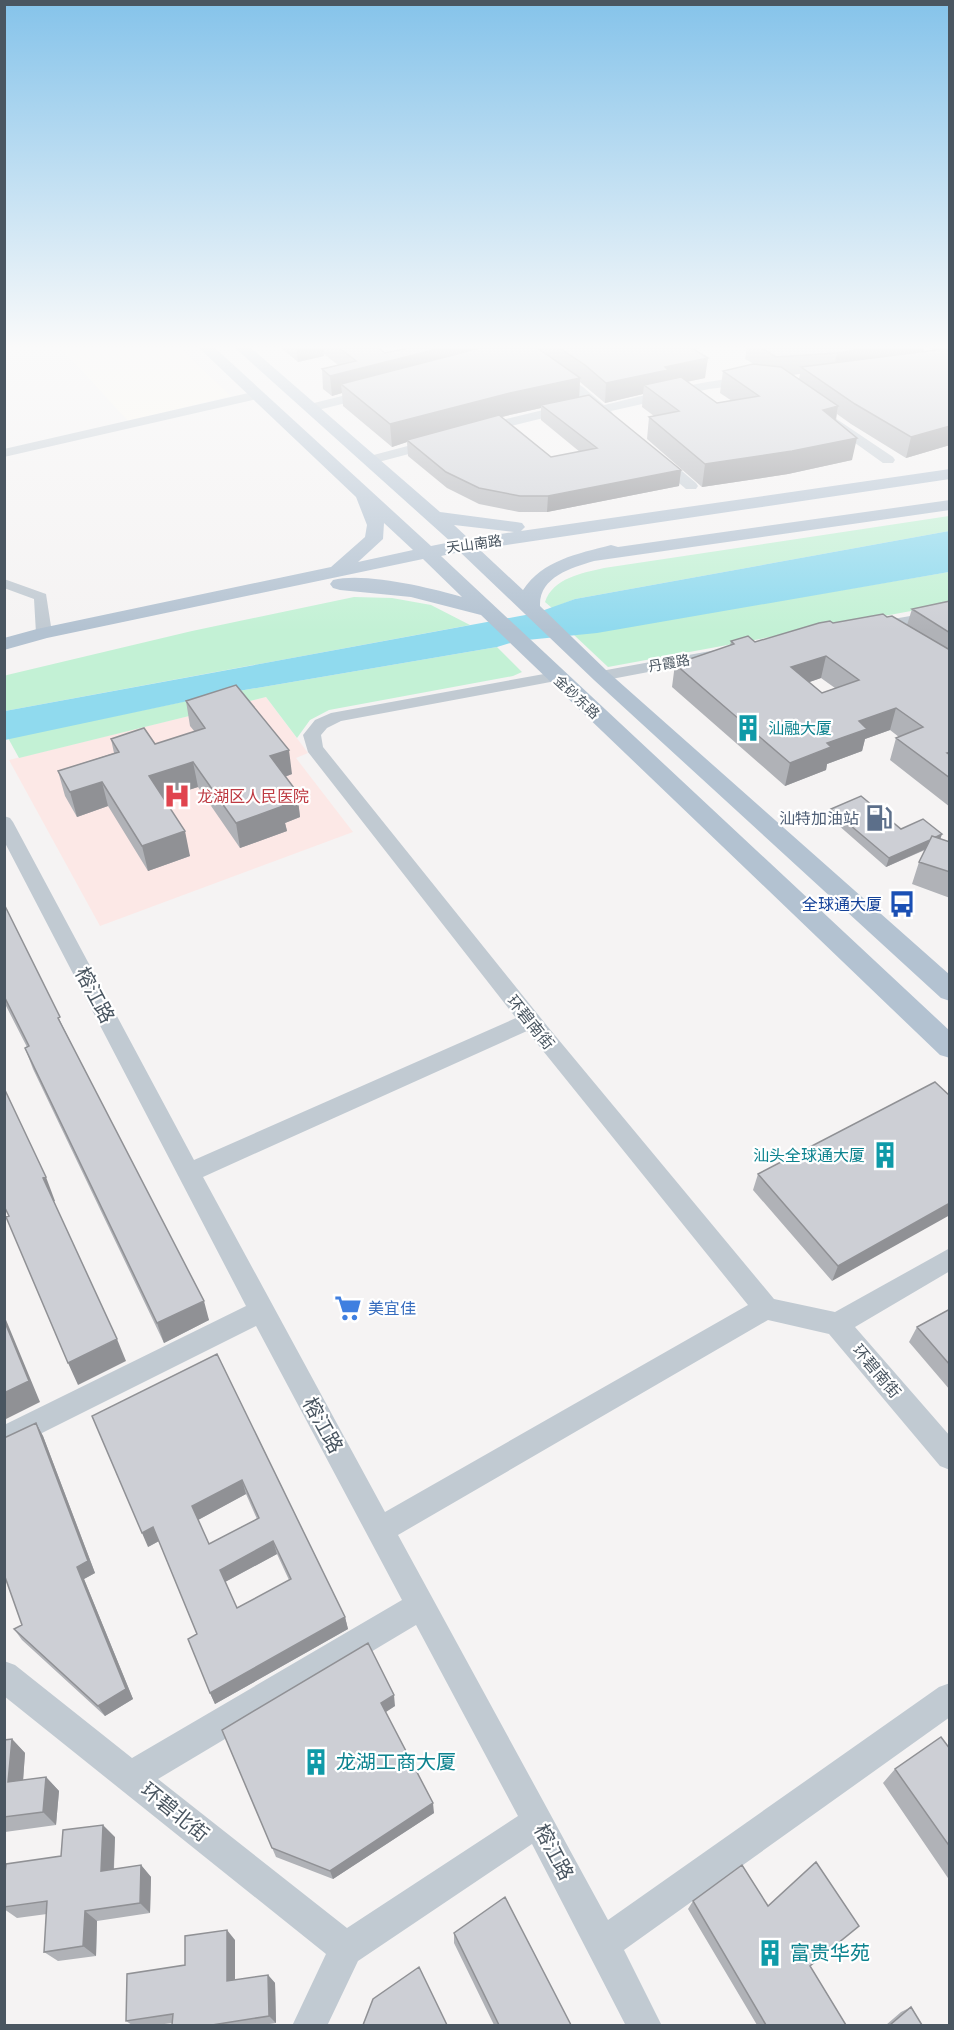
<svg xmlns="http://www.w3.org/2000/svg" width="954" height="2030" font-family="Signika,'Noto Sans SC',sans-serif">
  <rect width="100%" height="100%" fill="#f5f3f3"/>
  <path fill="#fdf9ef" d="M60 347H179L231 396 128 421Z"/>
  <path fill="#fce8e6" d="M266 697 308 753 296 758 353 832 100 926 9 760Z"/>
  <path fill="#c3f1d5" d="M949 516V531L575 599 552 608 545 602C553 578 582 573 604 568Z
    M949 572V604L608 667 574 635Z
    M354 597 392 598 431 605 470 625 5 711V676L7 675 192 631Z
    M497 647 522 672 513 676 329 710 310 720 297 738 266 697 19 758 8 738 221 694Z"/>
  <path fill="#90daee" d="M949 531V572L597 633 517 641 497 647 221 694 5 740V711L536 613 575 599Z"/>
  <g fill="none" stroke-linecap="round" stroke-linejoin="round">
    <path fill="#c1cad2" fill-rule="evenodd" d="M510 347H524L583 387 604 405C626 400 744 369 756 380L750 384 709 389 611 411 613 414 607 418Z
      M370 389 374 390 376 393 374 396 310 412 304 408 306 405Z
      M257 391 261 392 263 395 261 398 4 457V449Z
      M568 404 572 405 574 408 572 411 482 433 476 429 477 426Z
      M835 418 893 457 895 460 893 463H883L830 425 829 422Z
      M434 439 439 440 441 443 439 446 371 464 364 460 366 457Z
      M658 454 663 455 696 483 698 486 696 489H686L653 461 651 458 653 455Z
      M4 579 46 594 52 633 50 636H38L36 633 34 599 4 588Z
      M950 609V619L876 632 868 627 876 622Z
      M716 650 724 655 722 658 601 681 593 676 601 671Z
      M555 672 561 674 563 677 561 680 341 721 327 728 321 735 323 747 548 1027 774 1299 835 1312 950 1248V1271L855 1327 950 1436V1470L940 1466 829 1334 768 1320 398 1535 608 1920 939 1687 950 1683V1717L624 1950 662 2026H626L532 1844 358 1961 327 2026H292L326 1954 4 1696V1661L15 1665 132 1758 402 1600 256 1326 4 1452V1425L246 1306 4 841V816L10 818 13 822 194 1160 516 1018 308 752 303 735 315 720 331 713ZM527 1031 748 1305 385 1512 203 1177ZM416 1625 518 1816 347 1928 158 1779Z"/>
    <path fill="#b3c2d1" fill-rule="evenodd" d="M198 347H214L431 546 451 542 234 347H250L440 512 516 522 522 523 525 527 521 531 950 469V479L479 549 523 590C543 560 577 554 611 545L618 547 950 500V510L594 561C571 568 539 577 540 606L608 672 950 975V1001L941 998 594 680 460 552 441 556 950 1031V1058L940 1055 481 615 411 597 340 590 333 588 330 584 333 580C365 572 431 588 462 597L423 559 47 638 4 650V638L37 629 331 567 365 537 367 525 356 497ZM384 523 413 550 358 562 383 539ZM454 525 514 532 469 539Z"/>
  </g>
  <path fill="#b0b2b7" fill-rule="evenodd" d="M280 347H377L385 353 538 349V347H704L694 350 705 378 687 382 717 403 732 401 720 393 723 371 754 364 745 359 747 347H924L923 351 933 350 927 347H950V445L906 458 851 424 837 414 836 421 852 460 788 474 702 487 647 439 649 417 654 416 642 407 643 394 605 403 580 382 579 397 681 470 679 486 547 512H519L479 504 447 488 408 456 407 442 392 447 343 406 342 393 332 396 323 389 322 369 338 365 324 354V356L298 362ZM800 374 799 379 793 375ZM541 408V420L580 452 551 457 502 417Z
    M950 601V807L890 760 896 738 899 737 890 730 865 739 862 751 827 764 826 770 785 786 672 687 675 664 730 646 731 641 755 642 833 623 887 617 907 625 912 609ZM821 678 835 688 822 693 809 682Z
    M186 701 292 774 285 777 297 792 300 817 285 823 287 831 240 848 198 787 163 798 190 856 148 871 108 806 77 817 65 796 58 771 114 753 111 739 155 744 195 732 190 726Z
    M831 809 950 842V898L912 884 919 862 925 850 886 867 829 817Z
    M4 904 65 1031 209 1320 164 1343 33 1069 25 1048 27 1047 4 1002Z
    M935 1082 832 1281 753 1190 758 1174Z
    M950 1309V1390L909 1342 917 1327Z
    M217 1354 345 1617 348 1629 215 1704 210 1693 197 1634 159 1541 148 1547ZM246 1494 257 1519 209 1544 198 1520ZM277 1554 289 1580 237 1608 225 1582Z
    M36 1423 43 1436 95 1573 84 1579 133 1699 105 1716 22 1640 14 1629 22 1625Z
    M395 1706 385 1712 434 1813 333 1879 276 1857 222 1730Z
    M12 1739 25 1753 23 1780 46 1777 59 1791 56 1825 5 1832 4 1841V1740Z
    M950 1749V1881L883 1783 895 1769Z
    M115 1837 114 1869 141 1865 151 1877 150 1913 97 1921 96 1956 58 1961 44 1952 47 1914 17 1918 4 1909V1881L61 1856Z
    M693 1901 768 1906 810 1966 846 2025H757L688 1909Z
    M454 1933 571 2025H494L454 1943Z
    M235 1940V1980L268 1975 275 1983 276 2023 263 2025H172L173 2023 156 2025H132L126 2021 185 1965Z
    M911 2007 922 2025H886L901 2012Z"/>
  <path fill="#909195" d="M296 347H323L324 356 298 362Z
    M445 347H510L341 384 342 393 332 396 330 376Z
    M687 347H704L687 351Z
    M874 347H924L922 359 833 372 837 353Z
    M708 358 705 378 666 386 644 385 643 394 605 403 606 383 665 367Z
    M580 378 579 400 541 405V408L509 415 409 442 407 440V442L392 447 390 424 510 393Z
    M838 406 834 428 823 410Z
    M950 426V445L906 458 911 437Z
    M857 438 852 460 788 474 702 487 705 464Z
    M681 470 679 486 547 512 548 496Z
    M826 656 821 678 787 690 791 667Z
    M896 708 890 730 865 739 862 751 827 764 826 770 785 786 790 763 827 743 859 721Z
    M289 750 292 774 273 781 270 756Z
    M193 762 198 787 154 801 149 776Z
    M102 782 108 806 77 817 70 792Z
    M297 792 300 817 285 823 287 831 240 848 236 823 278 799Z
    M185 831 190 856 148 871 142 846Z
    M942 834 939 843 886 867 889 858Z
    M46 1177 55 1201 52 1202 43 1178Z
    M950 1203V1215L832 1281 838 1266Z
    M204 1301 209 1320 164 1343 157 1323Z
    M4 1315 40 1402 4 1420Z
    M117 1339 126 1361 78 1385 68 1363Z
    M36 1423 43 1436 95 1573 84 1579 133 1699 105 1716 98 1706 77 1567Z
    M242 1480 246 1494 198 1520 192 1506Z
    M153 1527 159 1541 148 1547 142 1533Z
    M273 1541 277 1554 225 1582 220 1570Z
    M345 1617 348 1629 215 1704 210 1693Z
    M394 1695 395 1706 383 1714 381 1703Z
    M12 1739 25 1753 22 1796 8 1782Z
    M46 1777 59 1791 56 1825 43 1812Z
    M433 1803 434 1813 333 1879 330 1871Z
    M103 1825 115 1837 113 1883 101 1871Z
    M141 1865 151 1877 150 1913 140 1903Z
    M85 1911 97 1921 96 1956 83 1946Z
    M227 1930 235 1940V1990L227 1981Z
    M268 1975 275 1983 276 2023 269 2016Z"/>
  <path fill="#cdcfd5" stroke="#909195" stroke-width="1.5" fill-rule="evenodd" d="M338 347H377L385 353 413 347H445L330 376 322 369 356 361Z
    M484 347H536L580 378 510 393 390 424 341 384Z
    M558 347H690L708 358 665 367 668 370 606 383 585 365Z
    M760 347H874L837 353 776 357Z
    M944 349 950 350V426L911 437 855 404 801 367Z
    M753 364 781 367 838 406 823 410 857 438 792 451 705 464 649 417 679 411 644 385 681 377 717 403 759 396 723 371Z
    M589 395 681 470 548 496H520L479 488 446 472 407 440 499 415 551 457 597 448 541 405Z
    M950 601V633L912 609Z
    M883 614 887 617 892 616 950 650V752L947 753 950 755V778L896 738 923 727 896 708 859 721 867 729 827 743 831 747 790 763 675 664 734 644 731 641 748 636 755 642 819 623 830 621 833 623ZM826 656 859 680 822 693 791 667Z
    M236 685 289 750 270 756 297 792 278 799 283 806 236 823 193 762 149 776 185 831 142 846 102 782 70 792 58 771 119 752 111 739 144 728 155 744 205 728 186 701Z
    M861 796 901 829 923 819 942 834 936 837 932 836 930 840 889 858 831 809Z
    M932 836 950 842V872L919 862Z
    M4 904 60 1017 58 1018 204 1301 157 1323 25 1048 29 1046 4 996Z
    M935 1082 950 1096V1203L838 1266 758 1174Z
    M4 1088 46 1177 43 1178 117 1339 68 1363 6 1217 9 1216 4 1206Z
    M950 1309V1365L917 1327Z
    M4 1320 29 1381 4 1393Z
    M217 1354 345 1617 210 1693 188 1639 197 1634 153 1527 142 1533 92 1416ZM242 1480 259 1518 209 1544 192 1506ZM273 1541 291 1579 237 1608 220 1570Z
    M36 1423 88 1561 77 1567 126 1689 98 1706 14 1629 22 1625 4 1574V1438Z
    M368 1643 394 1695 381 1703 433 1803 330 1871 272 1848 222 1730Z
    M941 1737 950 1749V1847L895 1769Z
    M12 1739 8 1782 46 1777 43 1812 4 1817V1740Z
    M103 1825 101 1871 141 1865 140 1903 85 1911 83 1946 44 1952 47 1901 4 1907V1881L6 1864 61 1856 63 1830Z
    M816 1862 859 1926 810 1966 846 2025H766L693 1901 742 1865 768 1906Z
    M505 1897 571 2025H499L454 1933Z
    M227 1930V1981L268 1975 269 2016 212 2025H172L173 2014 126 2021 127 1974 185 1965V1936Z
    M419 1967 447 2025H363L373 1999Z
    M911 2007 922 2025H890Z"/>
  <linearGradient id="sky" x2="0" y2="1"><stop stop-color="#85c3ea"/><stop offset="0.55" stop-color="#fafafa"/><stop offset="1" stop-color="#fafafa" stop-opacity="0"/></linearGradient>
  <rect width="954" height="631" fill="url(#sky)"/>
  <defs>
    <symbol id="building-bare" viewBox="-9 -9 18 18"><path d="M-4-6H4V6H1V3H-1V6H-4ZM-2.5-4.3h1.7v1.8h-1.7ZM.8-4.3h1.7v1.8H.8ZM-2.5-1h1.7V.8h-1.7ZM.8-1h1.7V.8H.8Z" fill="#0f9aa8" stroke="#fff" stroke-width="2.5" paint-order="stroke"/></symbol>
    <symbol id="hospital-bare" viewBox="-9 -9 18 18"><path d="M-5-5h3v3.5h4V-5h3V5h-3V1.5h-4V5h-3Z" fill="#e0444e" stroke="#fff" stroke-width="2.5" paint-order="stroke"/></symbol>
    <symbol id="fuel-bare" viewBox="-9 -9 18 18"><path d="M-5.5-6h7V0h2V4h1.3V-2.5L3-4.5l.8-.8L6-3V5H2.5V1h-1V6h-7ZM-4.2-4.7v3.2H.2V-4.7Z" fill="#5c6f8a" stroke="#fff" stroke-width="2.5" paint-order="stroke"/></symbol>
    <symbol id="bus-bare" viewBox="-9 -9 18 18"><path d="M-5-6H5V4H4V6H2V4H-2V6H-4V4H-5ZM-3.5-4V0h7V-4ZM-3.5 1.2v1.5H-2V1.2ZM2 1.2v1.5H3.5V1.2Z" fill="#1a4fb4" stroke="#fff" stroke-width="2.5" paint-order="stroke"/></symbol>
    <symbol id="supermarket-bare" viewBox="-9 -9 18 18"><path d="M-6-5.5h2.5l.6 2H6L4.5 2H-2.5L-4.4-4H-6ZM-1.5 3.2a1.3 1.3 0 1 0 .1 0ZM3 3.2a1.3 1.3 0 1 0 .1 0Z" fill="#3f7fe0" stroke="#fff" stroke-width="2.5" paint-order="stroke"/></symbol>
  </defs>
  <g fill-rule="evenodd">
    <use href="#building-bare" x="729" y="709" width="38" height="38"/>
    <use href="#hospital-bare" x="158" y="777" width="38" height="38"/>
    <use href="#fuel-bare" x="860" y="799" width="38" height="38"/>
    <use href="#bus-bare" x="883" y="885" width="38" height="38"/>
    <use href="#building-bare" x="866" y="1136" width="38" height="38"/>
    <use href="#supermarket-bare" x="329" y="1289" width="38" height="38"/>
    <use href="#building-bare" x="297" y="1743" width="38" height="38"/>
    <use href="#building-bare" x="751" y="1934" width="38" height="38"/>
  </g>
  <g text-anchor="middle" stroke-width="4.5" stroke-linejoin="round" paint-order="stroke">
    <g font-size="14" fill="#4a5661" stroke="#fff">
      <text transform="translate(474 544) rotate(-8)" y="5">天山南路</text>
      <text transform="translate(669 663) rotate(-10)" y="5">丹霞路</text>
      <text transform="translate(577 697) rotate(43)" y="5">金砂东路</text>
    </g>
    <g font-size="16" fill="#0d838f" stroke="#fff" text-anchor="start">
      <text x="768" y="734">汕融大厦</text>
      <text x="865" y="1161" text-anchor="end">汕头全球通大厦</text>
    </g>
    <g font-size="16" fill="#be3a42" stroke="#fff" text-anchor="start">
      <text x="197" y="802">龙湖区人民医院</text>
    </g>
    <g font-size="16" fill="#4e5e75" stroke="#fff" text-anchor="end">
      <text x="859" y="824">汕特加油站</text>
    </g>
    <g font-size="16" fill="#164399" stroke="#fff" text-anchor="end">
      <text x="882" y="910">全球通大厦</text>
    </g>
    <g font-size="16" fill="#4a5661" stroke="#fff">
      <text transform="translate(531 1022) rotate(51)" y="6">环碧南街</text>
      <text transform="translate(877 1371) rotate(50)" y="6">环碧南街</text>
    </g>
    <g font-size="16" fill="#366cbe" stroke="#fff" text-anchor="start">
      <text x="368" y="1314">美宜佳</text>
    </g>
    <g font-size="20" fill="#4a5661" stroke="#fff">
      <text transform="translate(95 995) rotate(62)" y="7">榕江路</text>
      <text transform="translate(323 1425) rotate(61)" y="7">榕江路</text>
      <text transform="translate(175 1812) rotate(39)" y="7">环碧北街</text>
      <text transform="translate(554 1852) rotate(62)" y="7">榕江路</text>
    </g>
    <g font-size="20" fill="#0d838f" stroke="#fff" text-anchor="start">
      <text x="336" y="1769">龙湖工商大厦</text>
      <text x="790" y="1960">富贵华苑</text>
    </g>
  </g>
  <rect width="954" height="2030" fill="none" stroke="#4a5661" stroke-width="12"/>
</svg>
